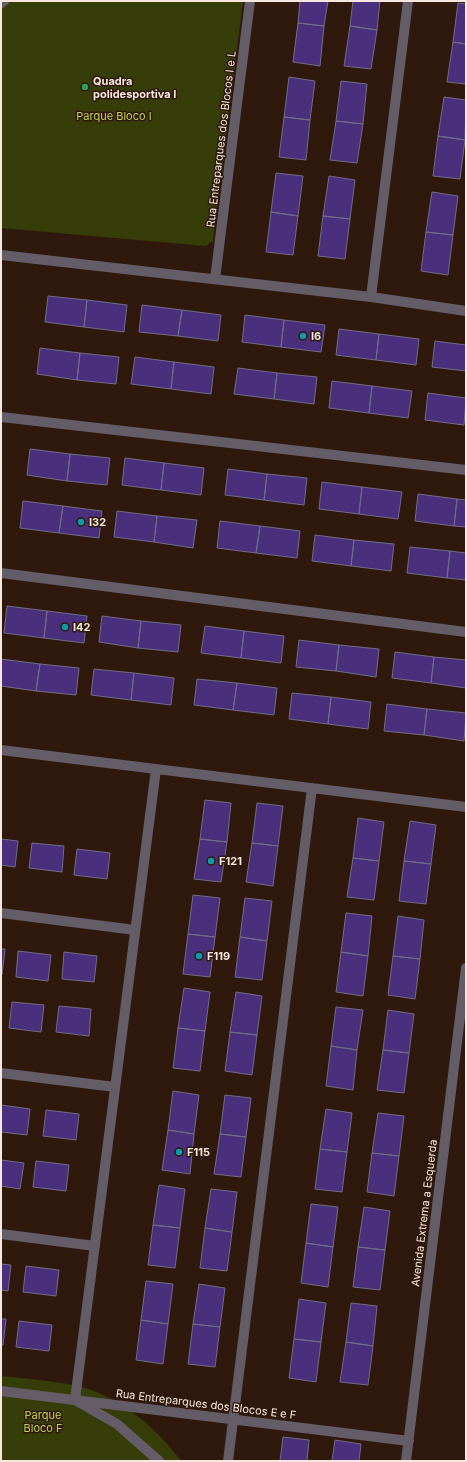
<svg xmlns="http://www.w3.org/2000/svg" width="467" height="1462" font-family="Inter,sans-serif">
  <rect width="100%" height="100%" fill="#2f190c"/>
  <path fill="#363d08" d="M1 1H243L213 241 206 246 1 228Z
    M1 1376C29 1379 58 1381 85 1388 123 1399 158 1430 181 1461H1Z"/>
  <path fill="#492f7c" stroke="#726c87" d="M300 1H328L324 26 298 23Z
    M353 1H380L377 30 350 26Z
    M458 3 466 4V44L453 42Z
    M298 23 324 26 320 66 293 62Z
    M350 26 377 30 371 69 344 66Z
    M453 42 466 44V84L447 82Z
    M289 77 315 81 310 120 284 117Z
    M341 81 367 84 363 124 336 121Z
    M444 97 466 100 465 140 438 136Z
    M284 117 310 120 306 160 279 157Z
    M336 121 363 124 357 163 330 160Z
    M438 136 465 140 460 179 433 176Z
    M276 173 303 176 298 216 271 212Z
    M329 176 355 180 350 219 323 216Z
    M432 192 458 196 453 235 426 232Z
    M271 212 298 216 293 255 266 252Z
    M323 216 350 219 345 259 318 256Z
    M426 232 453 235 448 275 421 271Z
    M48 296 87 300 84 327 45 322Z
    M87 300 127 305 124 332 84 327Z
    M142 305 182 310 178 336 139 332Z
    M182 310 221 315 218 341 178 336Z
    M245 315 284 320 281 347 242 342Z
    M284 320 325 325 321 352 281 347Z
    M339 329 379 334 376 360 336 355Z
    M379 334 419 339 416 365 376 360Z
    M435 341 466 345V371L432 367Z
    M40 348 80 353 77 380 37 374Z
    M80 353 119 357 116 384 77 380Z
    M135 357 174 362 171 389 131 384Z
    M174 362 214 367 211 394 171 389Z
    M238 368 277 373 274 399 234 394Z
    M277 373 317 377 314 404 274 399Z
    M332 381 372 386 369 413 329 408Z
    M372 386 412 391 408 418 369 413Z
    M428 393 466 398 464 425 425 420Z
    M30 449 70 454 67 481 27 475Z
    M70 454 110 458 107 485 67 481Z
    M125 458 164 463 161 490 122 485Z
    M164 463 204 468 201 495 161 490Z
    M228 469 267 474 264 500 225 495Z
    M267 474 307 478 304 505 264 500Z
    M322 482 362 487 359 514 319 509Z
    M362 487 402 492 398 519 359 514Z
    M418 494 457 499 454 526 415 521Z
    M457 499 466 500V527L454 526Z
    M23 501 63 506 59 533 20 528Z
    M63 506 102 511 99 538 59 533Z
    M117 511 157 516 154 542 114 537Z
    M157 516 197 520 193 548 154 542Z
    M220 521 260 526 256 553 217 548Z
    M260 526 300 531 297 558 256 553Z
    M315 535 354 540 351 566 312 561Z
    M354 540 394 544 391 571 351 566Z
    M410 547 450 551 447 578 407 573Z
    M450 551 466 553V580L447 578Z
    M7 606 47 611 44 638 4 633Z
    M47 611 87 616 84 643 44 638Z
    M102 616 141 621 138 648 99 642Z
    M141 621 181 625 178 652 138 648Z
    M205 626 244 631 241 658 201 653Z
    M244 631 284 636 281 663 241 658Z
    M299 640 339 645 336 671 296 667Z
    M339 645 379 649 376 677 336 671Z
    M395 652 434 657 431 683 392 678Z
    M434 657 466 660V688L431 683Z
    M1 659 40 664 36 691 1 686Z
    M40 664 79 668 76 695 36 691Z
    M94 669 134 673 131 700 91 695Z
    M134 673 174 678 171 705 131 700Z
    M197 679 237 683 233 710 194 705Z
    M237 683 277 688 274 715 233 710Z
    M292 693 331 697 328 724 289 719Z
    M331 697 371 702 368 729 328 724Z
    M387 704 427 709 424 735 384 731Z
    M427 709 466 713 464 741 424 735Z
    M205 800 231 803 227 842 200 839Z
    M257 803 283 806 278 846 252 843Z
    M358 818 384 822 379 861 353 858Z
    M410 821 436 825 431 864 404 861Z
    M1 839 18 841 15 867 1 865Z
    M200 839 227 842 221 882 194 879Z
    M32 843 64 846 62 872 29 868Z
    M252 843 278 846 273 886 246 882Z
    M77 849 110 853 107 879 74 875Z
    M353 858 379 861 374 900 347 897Z
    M404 861 431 864 426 904 399 901Z
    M193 895 220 898 215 937 188 934Z
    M245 898 272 901 267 941 240 937Z
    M346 913 372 916 368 956 341 952Z
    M398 916 424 920 420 959 393 956Z
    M188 934 215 937 210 977 183 974Z
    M240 937 267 941 262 980 235 977Z
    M1 949H5L2 975H1Z
    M18 951 51 955 48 981 16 977Z
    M64 952 97 956 94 982 62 979Z
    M341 952 368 956 363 996 336 992Z
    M393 956 420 959 415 999 388 995Z
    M184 988 210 992 205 1031 178 1028Z
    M236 992 262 996 257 1035 230 1032Z
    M12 1002 44 1005 41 1032 9 1028Z
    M59 1006 91 1009 89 1036 56 1032Z
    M336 1007 363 1010 357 1050 331 1046Z
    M388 1010 414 1014 409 1053 383 1050Z
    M178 1028 205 1031 200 1071 173 1068Z
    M230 1032 257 1035 252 1075 225 1071Z
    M331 1046 357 1050 353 1090 326 1086Z
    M383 1050 409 1053 404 1093 377 1090Z
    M173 1091 199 1095 194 1134 168 1130Z
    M225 1095 251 1098 246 1137 220 1134Z
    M1 1105 30 1109 27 1135 1 1132Z
    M326 1109 352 1113 347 1152 320 1149Z
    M46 1110 79 1114 76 1140 43 1136Z
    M378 1113 404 1116 399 1156 372 1153Z
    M168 1130 194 1134 190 1174 162 1170Z
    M220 1134 246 1137 241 1177 214 1174Z
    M320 1149 347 1152 342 1192 315 1189Z
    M372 1153 399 1156 394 1196 367 1192Z
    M1 1160 24 1163 20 1189 1 1186Z
    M36 1161 69 1165 66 1191 33 1187Z
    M159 1185 185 1189 180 1228 153 1225Z
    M211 1189 237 1192 232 1232 205 1228Z
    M311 1204 338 1207 333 1247 306 1243Z
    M364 1207 390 1211 385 1250 358 1247Z
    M153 1225 180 1228 175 1268 148 1265Z
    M205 1228 232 1232 227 1271 200 1268Z
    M306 1243 333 1247 328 1287 301 1283Z
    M358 1247 385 1250 380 1290 353 1287Z
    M1 1264 11 1265 8 1291 1 1290Z
    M26 1266 59 1270 56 1296 23 1292Z
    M146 1281 173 1284 168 1324 141 1320Z
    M199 1284 225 1288 220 1327 193 1324Z
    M299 1299 326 1303 321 1342 294 1339Z
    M351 1303 377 1306 373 1346 346 1342Z
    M1 1319H6L3 1345H1Z
    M141 1320 168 1324 163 1364 136 1360Z
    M19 1321 52 1325 49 1351 16 1347Z
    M193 1324 220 1327 215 1367 188 1364Z
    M294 1339 321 1342 316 1382 289 1378Z
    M346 1342 373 1346 368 1385 340 1382Z
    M283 1437 309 1440 307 1461H280Z
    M335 1440 361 1444 359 1461H332Z"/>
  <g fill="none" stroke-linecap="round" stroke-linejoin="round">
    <path stroke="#645d68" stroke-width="10" d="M1 3 4 1
      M1 255 371 297 466 311
      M215 279 250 1
      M371 297 408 1
      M1 417 466 470
      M1 573 466 632
      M1 750 466 807
      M156 769 75 1400 117 1424 159 1461
      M1 913 135 930
      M1 1073 115 1087
      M1 1234 95 1246
      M1 1391 409 1441
      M228 1461 312 788
      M406 1461 466 968"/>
  </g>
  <circle fill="#2e9e5b" stroke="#2f190c" stroke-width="1.5" cx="85" cy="87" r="4"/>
  <g fill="#0f9aa8" stroke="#2f190c" stroke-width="1.5">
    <circle cx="303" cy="336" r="4"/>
    <circle cx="81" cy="522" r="4"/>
    <circle cx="65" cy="627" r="4"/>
    <circle cx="211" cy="861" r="4"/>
    <circle cx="199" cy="956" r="4"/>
    <circle cx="179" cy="1152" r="4"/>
  </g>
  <g text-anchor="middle" stroke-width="3" stroke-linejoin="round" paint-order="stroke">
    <g font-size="11" font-weight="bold" fill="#f7e7de" stroke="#2f190c" text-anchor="start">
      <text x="93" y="85">Quadra<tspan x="93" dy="13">polidesportiva I</tspan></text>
      <text x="311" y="340">I6</text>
      <text x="89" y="526">I32</text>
      <text x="73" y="631">I42</text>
      <text x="219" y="865">F121</text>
      <text x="207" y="960">F119</text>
      <text x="187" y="1156">F115</text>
    </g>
    <g font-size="11" fill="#c2d450" stroke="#2f190c">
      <text x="114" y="120">Parque Bloco I</text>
      <text x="43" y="1419">Parque<tspan x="43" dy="13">Bloco F</tspan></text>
    </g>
    <g font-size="11" fill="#f7e7de" stroke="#2f190c">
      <text transform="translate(221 139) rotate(-83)" y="4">Rua Entreparques dos Blocos I e L</text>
      <text transform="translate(424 1213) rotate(-83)" y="4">Avenida Extrema a Esquerda</text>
      <text transform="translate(206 1404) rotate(7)" y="4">Rua Entreparques dos Blocos E e F</text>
    </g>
  </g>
  <rect width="467" height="1462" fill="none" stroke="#f7e7de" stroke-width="4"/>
</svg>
